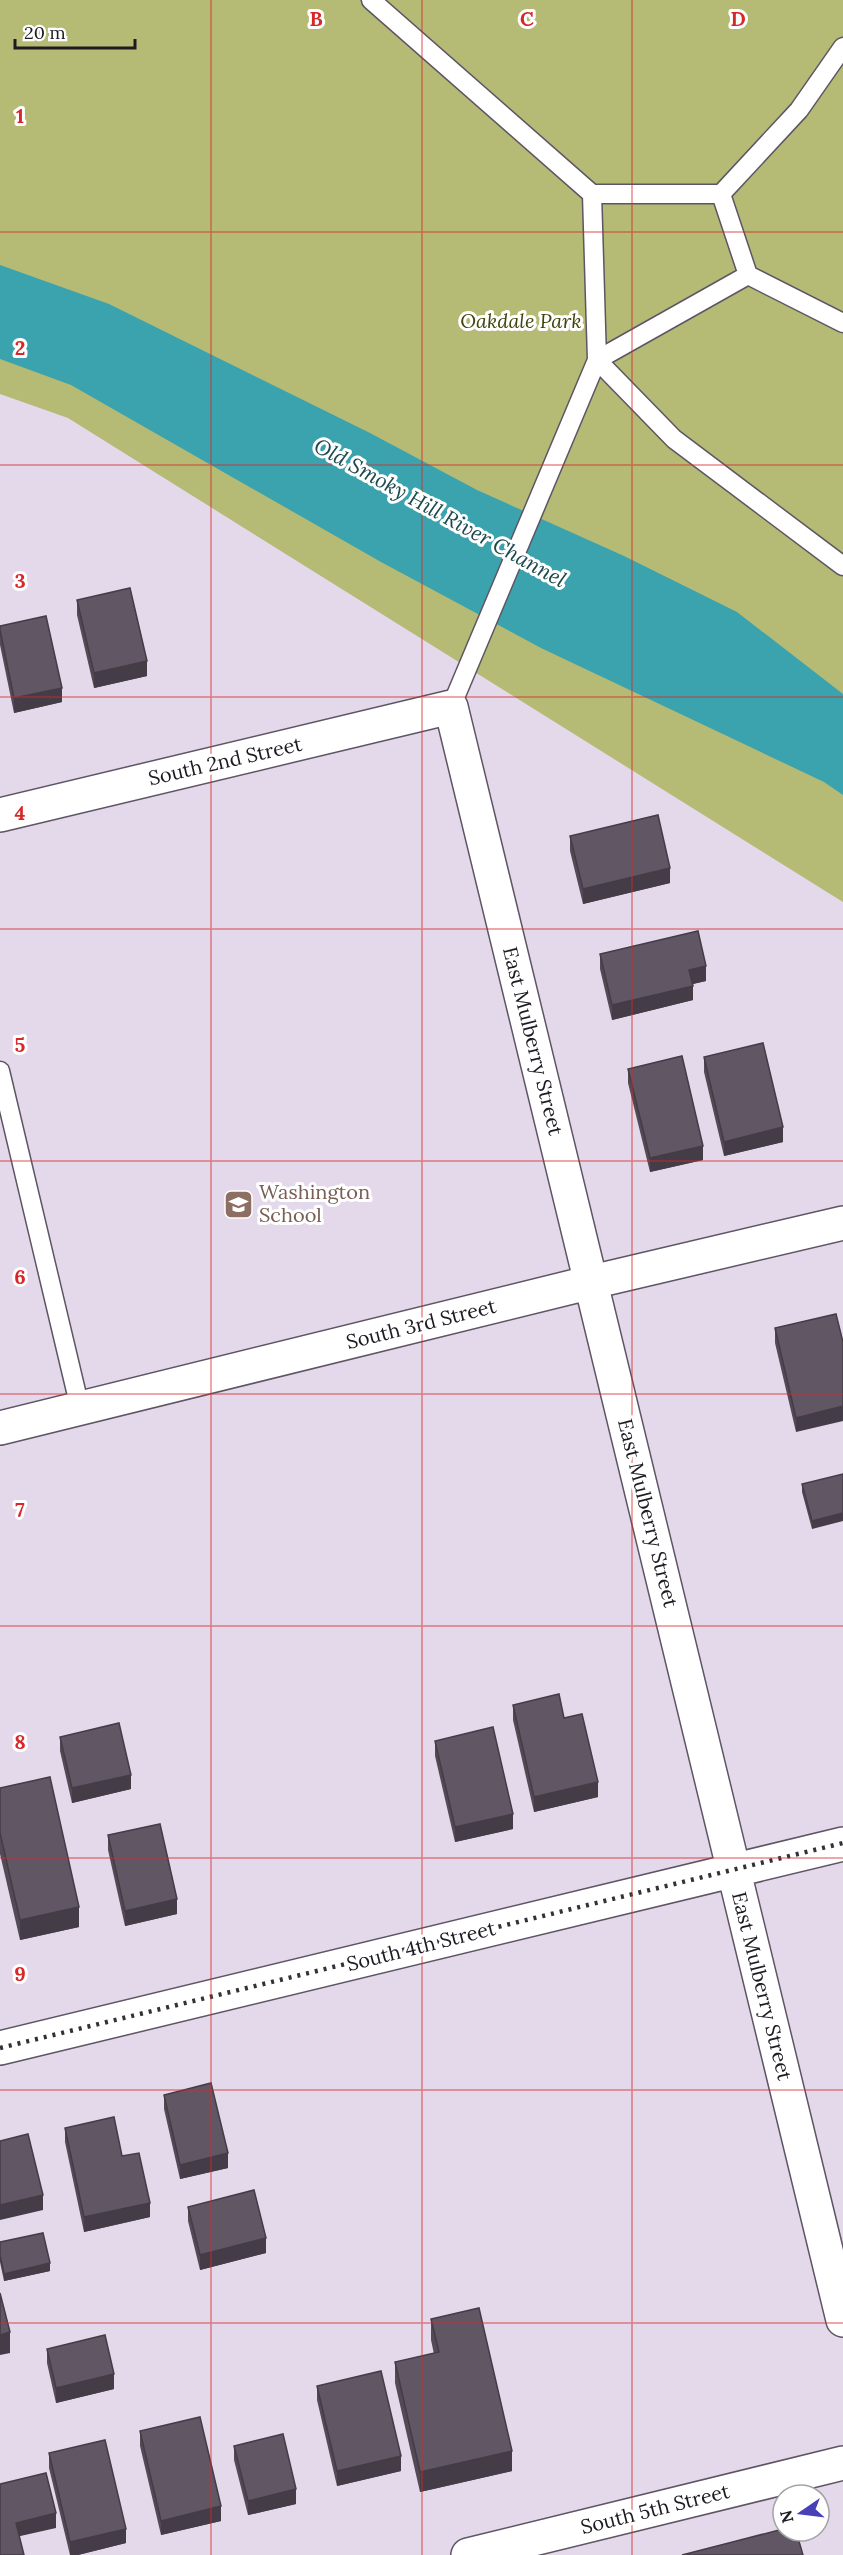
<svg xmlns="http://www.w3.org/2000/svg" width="843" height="2555" font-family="Lora,serif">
  <rect width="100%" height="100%" fill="#e4d9eb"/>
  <path fill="#b5ba75" d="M0 0H843V902L68 418 0 394Z"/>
  <path fill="#3ba3ae" d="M0 265 109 304 370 433 477 490 624 556 737 612 843 694V795L824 782 541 648 381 562 71 385 0 359Z"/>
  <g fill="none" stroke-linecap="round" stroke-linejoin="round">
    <defs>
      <path id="service" d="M371 0 592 194
        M721 194 799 110 843 47
        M748 275 597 360 592 194H721L748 275 843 323
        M451 707 597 360 674 439 843 566
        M0 1071 80 1408"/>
      <path id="minor" d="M0 815 451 707 843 2320
        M0 1428 592 1282 843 1223
        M0 2048 843 1844
        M468 2555 843 2463"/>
    </defs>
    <use href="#service" stroke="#5e5564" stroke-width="21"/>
    <use href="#minor" stroke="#5e5564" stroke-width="36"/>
    <use href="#service" stroke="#fff" stroke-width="18"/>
    <use href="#minor" stroke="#fff" stroke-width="33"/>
    <path stroke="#353038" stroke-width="4.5" stroke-dasharray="3 6" stroke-linecap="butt" d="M0 2048 843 1843"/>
  </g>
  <path fill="#534a56" d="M77 600 147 676 94 688 77 615Z
    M0 626 62 702 14 713 0 645Z
    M570 836 670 883 583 904 570 851Z
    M600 954 706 981 692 984 693 1000 612 1020 600 969Z
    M704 1057 783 1142 724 1156 704 1072Z
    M628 1069 703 1160 650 1172 628 1083Z
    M836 1314 796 1432 775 1343V1328Z
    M843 1474 812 1529 802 1492V1484Z
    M513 1705 564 1718 598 1797 534 1812 513 1720Z
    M60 1737 131 1789 72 1803 60 1751Z
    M435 1741 513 1829 455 1842 435 1756Z
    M0 1788 79 1927 20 1940 0 1854Z
    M108 1835 177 1914 125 1926 108 1850Z
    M164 2095 228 2168 180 2179 164 2109Z
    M65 2128 122 2156 150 2217 84 2232 65 2142Z
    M188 2207 266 2253 200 2270 188 2221Z
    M0 2242 50 2271 4 2281 0 2262Z
    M431 2319 512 2471 420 2492 395 2383V2362L434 2354 431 2340Z
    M47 2349 114 2389 56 2403 47 2363Z
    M317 2386 401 2471 337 2486 317 2400Z
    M140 2431 221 2521 161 2535 140 2446Z
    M234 2446 296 2504 248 2515 234 2460Z
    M49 2453 126 2543 78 2555H70L49 2468Z"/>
  <path fill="#443c46" d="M147 661V676L94 688V673Z
    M62 688V702L14 713V698Z
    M670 868V883L583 904V889Z
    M706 966V981L689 985V970Z
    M693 986V1000L612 1020V1005Z
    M783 1127V1142L724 1156V1142Z
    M703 1146V1160L650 1172V1158Z
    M843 1406V1421L796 1432V1418Z
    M843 1513V1521L812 1529V1521Z
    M131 1775V1789L72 1803V1788Z
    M598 1782V1797L534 1812V1797Z
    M513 1814V1829L455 1842V1827Z
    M177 1899V1914L125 1926V1911Z
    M79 1907V1927L20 1940V1920Z
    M228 2153V2168L180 2179V2165Z
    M43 2195V2210L0 2220V2205Z
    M150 2203V2217L84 2232V2217Z
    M266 2238V2253L200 2270V2255Z
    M50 2263V2271L4 2281V2274Z
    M10 2332V2353L0 2355V2335Z
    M114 2374V2389L56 2403V2388Z
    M512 2451V2471L420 2492V2472Z
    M401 2456V2471L337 2486V2471Z
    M296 2489V2504L248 2515V2501Z
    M221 2506V2521L161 2535V2521Z
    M56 2513V2528L16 2537V2523Z
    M126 2529V2543L78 2555H70V2542Z"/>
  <path fill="#615664" stroke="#443c46" stroke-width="1.5" d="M130 588 147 661 94 673 77 600Z
    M46 616 62 688 14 698 0 630V626Z
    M658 815 670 868 583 889 570 836Z
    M698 931 706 966 689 970 693 986 612 1005 600 954Z
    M763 1043 783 1127 724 1142 704 1057Z
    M682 1056 703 1146 650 1158 628 1069Z
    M836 1314 843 1342V1406L796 1418 775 1328Z
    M843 1474V1513L812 1521 802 1484Z
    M559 1694 564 1718 582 1714 598 1782 534 1797 513 1705Z
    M119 1723 131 1775 72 1788 60 1737Z
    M493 1727 513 1814 455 1827 435 1741Z
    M50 1777 79 1907 20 1920 0 1833V1788Z
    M160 1824 177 1899 125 1911 108 1835Z
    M211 2083 228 2153 180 2165 164 2095Z
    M114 2117 122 2156 139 2153 150 2203 84 2217 65 2128Z
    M28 2134 43 2195 0 2205V2141Z
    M254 2190 266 2238 200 2255 188 2207Z
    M43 2233 50 2263 4 2274 0 2255V2242Z
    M0 2293 10 2332 0 2335Z
    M479 2308 512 2451 420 2472 395 2362 439 2352 431 2319Z
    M105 2335 114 2374 56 2388 47 2349Z
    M381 2371 401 2456 337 2471 317 2386Z
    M200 2417 221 2506 161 2521 140 2431Z
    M283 2434 296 2489 248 2501 234 2446Z
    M105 2440 126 2529 70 2542 49 2453Z
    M46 2473 56 2513 16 2523 24 2555H0V2484Z
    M783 2529V2531H796L803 2555H682Z"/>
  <path fill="none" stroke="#d62828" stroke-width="1.5" stroke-opacity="0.55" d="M211 0V2555M422 0V2555M632 0V2555M0 232H843M0 465H843M0 697H843M0 929H843M0 1161H843M0 1394H843M0 1626H843M0 1858H843M0 2090H843M0 2323H843"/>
  <defs>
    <symbol id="school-square" viewBox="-11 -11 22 22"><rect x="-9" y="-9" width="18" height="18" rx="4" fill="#8d6e63" stroke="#fff"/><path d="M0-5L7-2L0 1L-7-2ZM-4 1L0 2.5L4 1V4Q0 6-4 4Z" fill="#fff"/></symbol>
  </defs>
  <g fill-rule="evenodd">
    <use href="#school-square" x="222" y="1188" width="33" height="33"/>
  </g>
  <g text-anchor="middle" stroke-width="6" stroke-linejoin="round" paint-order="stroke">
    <g font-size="20" font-style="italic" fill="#41440c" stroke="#fff">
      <text x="521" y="328">Oakdale Park</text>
    </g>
    <g font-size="20" fill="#1e1a21" stroke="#fff">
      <text transform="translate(225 761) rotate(-13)" y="7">South 2nd Street</text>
      <text transform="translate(533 1041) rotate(76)" y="7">East Mulberry Street</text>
      <text transform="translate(421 1324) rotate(-14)" y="7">South 3rd Street</text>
      <text transform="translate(648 1513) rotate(76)" y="7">East Mulberry Street</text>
      <text transform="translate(421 1946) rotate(-14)" y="7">South 4th Street</text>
      <text transform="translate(762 1986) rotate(76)" y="7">East Mulberry Street</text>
      <text transform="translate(655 2509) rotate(-14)" y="7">South 5th Street</text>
    </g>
    <g font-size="20" fill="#785e54" stroke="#fff" text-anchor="start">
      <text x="259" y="1199">Washington<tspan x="259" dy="23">School</tspan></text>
    </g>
    <g font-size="21" font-style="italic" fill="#1c494e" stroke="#fff">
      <text transform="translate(440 513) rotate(29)" y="7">Old Smoky Hill River Channel</text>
    </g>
  </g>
  <g font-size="20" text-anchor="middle" font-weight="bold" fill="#d62828" stroke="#fff" stroke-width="6" stroke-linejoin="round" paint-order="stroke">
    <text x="316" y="26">B</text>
    <text x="527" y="26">C</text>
    <text x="738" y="26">D</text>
    <text x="20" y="123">1</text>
    <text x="20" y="355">2</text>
    <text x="20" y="588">3</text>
    <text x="20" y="820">4</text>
    <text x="20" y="1052">5</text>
    <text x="20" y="1284">6</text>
    <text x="20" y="1517">7</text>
    <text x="20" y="1749">8</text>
    <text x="20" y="1981">9</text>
  </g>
  <g transform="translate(801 2513) rotate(256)"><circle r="28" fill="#ffffff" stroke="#a5a3a6" stroke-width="1.5"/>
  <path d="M0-4.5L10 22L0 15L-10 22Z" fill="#4641b7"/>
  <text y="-9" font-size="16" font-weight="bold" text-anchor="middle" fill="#1e1a21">N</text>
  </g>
  <path d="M15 39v9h120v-9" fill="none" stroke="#1e1a21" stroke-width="3"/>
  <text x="24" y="39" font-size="18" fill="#1e1a21" stroke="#ffffff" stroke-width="4.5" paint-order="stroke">20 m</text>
</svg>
